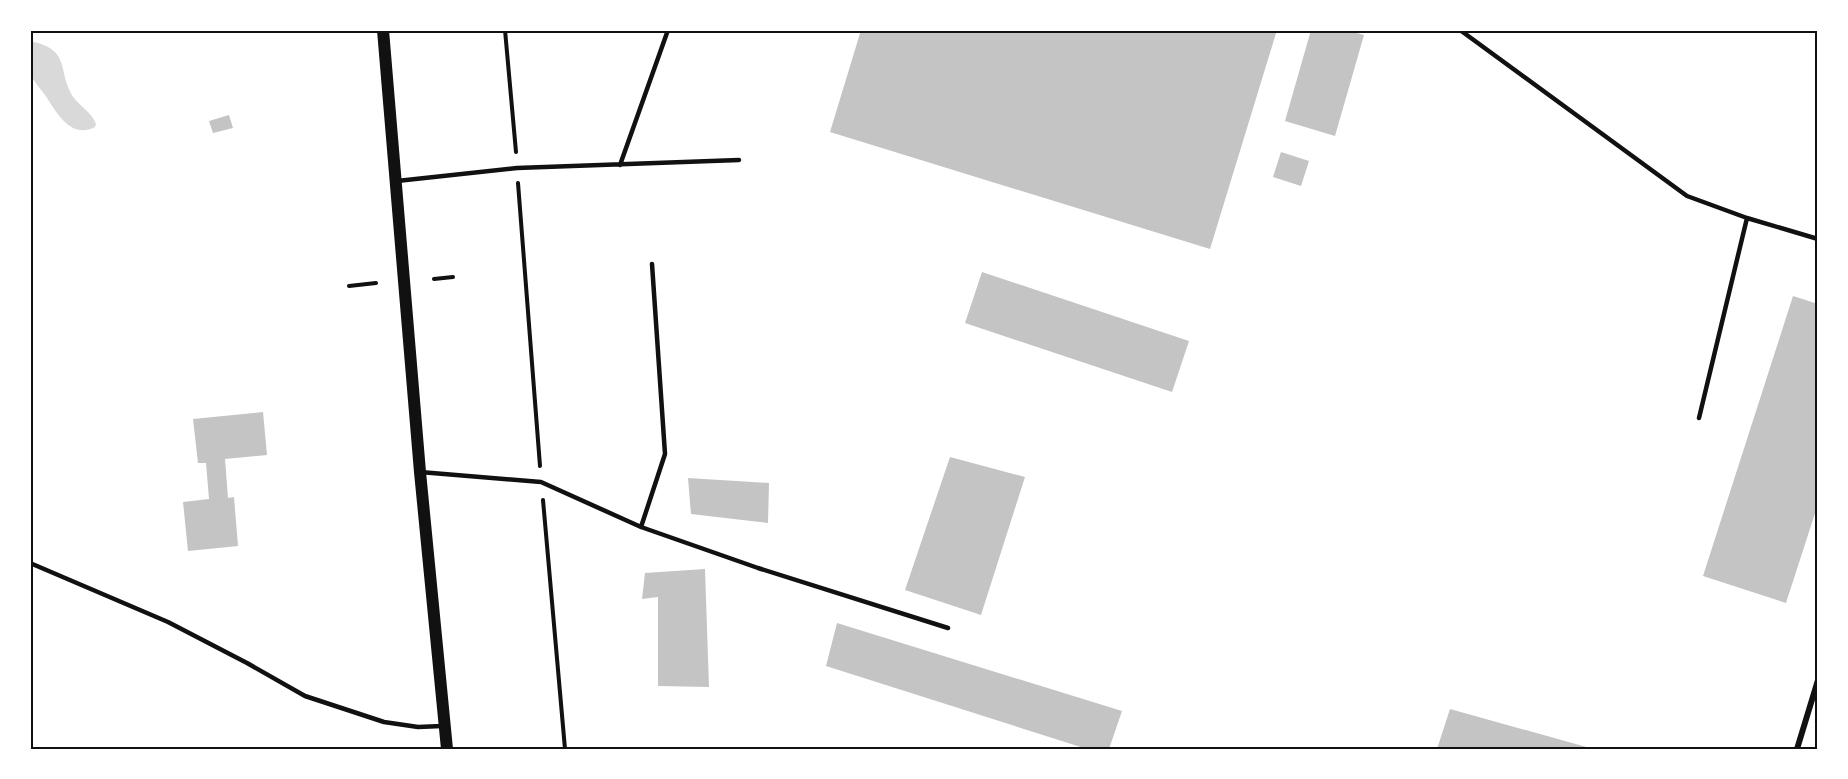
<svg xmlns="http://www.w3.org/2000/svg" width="1848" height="779" font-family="Raleway,sans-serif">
  <rect width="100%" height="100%" fill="#fff"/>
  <path fill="#d9d9d9" d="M30 41C73 50 56 71 74 98 81 107 92 113 96 124L95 127C70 140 56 111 45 95 40 88 34 82 31 75 28 69 30 49 30 41Z"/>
  <path fill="#c4c4c4" d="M861 30H1277L1210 249 830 132Z
    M1311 30H1346L1364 35 1335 136 1285 121Z
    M229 115 233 128 213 133 209 121Z
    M1281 152 1309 161 1301 186 1273 177Z
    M982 272 1189 341 1172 392 965 323Z
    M1793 296 1818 304V504L1786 603 1703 576Z
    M263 412 267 455 225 459 228 498 234 497 238 546 188 551 183 502 209 499 206 463H198L193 419Z
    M950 457 1025 477 981 615 905 590Z
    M688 478 769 483 768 523 691 514Z
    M705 569 709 687 658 686V597L642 599 645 573Z
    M837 623 1122 711 1109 749H1087L826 666Z
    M1450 709 1590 748V749H1437Z"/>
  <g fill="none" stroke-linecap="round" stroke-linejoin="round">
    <path stroke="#111" stroke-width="4" d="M505 30 516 152
      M518 183 540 466
      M434 279 453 277
      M349 286 376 283
      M543 500 565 749"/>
    <path stroke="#111" stroke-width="4.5" d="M1460 30 1687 196 1747 218
      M620 165 668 30
      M397 181 517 168 739 160
      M1699 418 1747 218 1818 239
      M420 472 541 482 641 527 758 568 948 628
      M641 527 665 454 652 264
      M30 563 168 622 247 663 305 696 384 722 418 727 442 726"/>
    <path stroke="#111" stroke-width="6" d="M1797 749 1818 680"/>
    <path stroke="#111" stroke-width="12" d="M383 30 420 472 447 749"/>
  </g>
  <rect width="1848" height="779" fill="none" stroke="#ffffff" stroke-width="63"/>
  <rect x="32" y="32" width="1784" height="716" fill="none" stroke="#111" stroke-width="2"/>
</svg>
